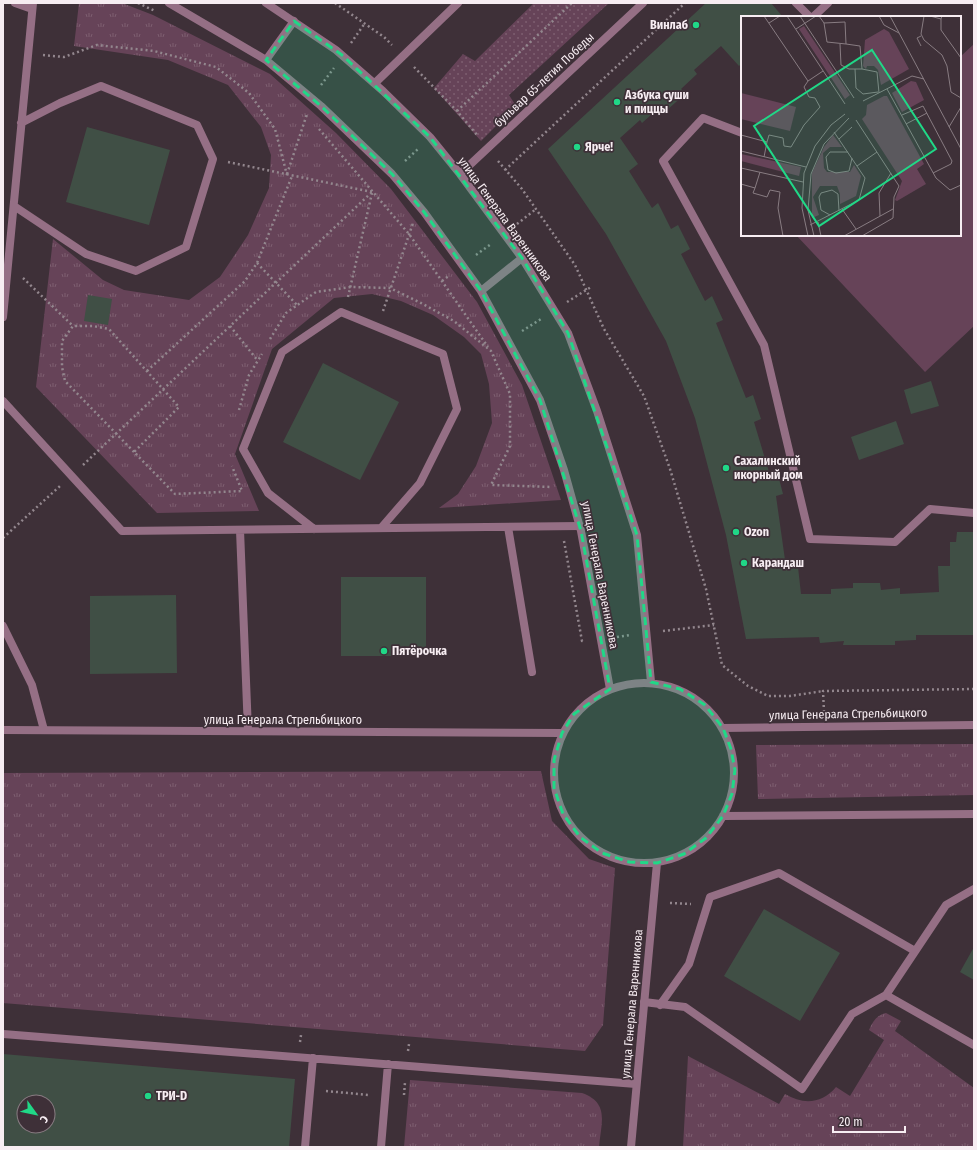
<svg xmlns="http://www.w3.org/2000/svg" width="977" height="1150" font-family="'Fira Sans Condensed',sans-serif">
  <defs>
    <pattern id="grass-tufts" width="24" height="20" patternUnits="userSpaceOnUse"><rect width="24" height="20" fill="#664358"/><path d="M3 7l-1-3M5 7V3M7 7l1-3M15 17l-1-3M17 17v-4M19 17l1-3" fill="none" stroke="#7d5e70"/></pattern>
    <pattern id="park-dots" width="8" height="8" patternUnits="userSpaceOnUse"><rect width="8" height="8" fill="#664358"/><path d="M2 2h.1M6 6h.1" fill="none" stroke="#7d5e70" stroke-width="1.8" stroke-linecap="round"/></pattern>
  </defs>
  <rect width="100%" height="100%" fill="#3e3038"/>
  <path fill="url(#grass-tufts)" d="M79 3H122L153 15 270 74 336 133 391 189 477 302 522 385 561 500 439 508 458 494 476 466 492 423 489 384 481 354 464 337 433 315 401 301 372 294 334 298 272 349 235 454 259 511 157 513 36 387 53 239 103 280 124 290 189 300 220 277 248 235 269 188 271 155 261 127 228 85 168 60 74 46Z
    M974 744V795L758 799 756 745Z
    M541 771 552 821 589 859 615 868 603 1025 585 1051 3 1003V773Z
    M886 1013 901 1021 895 1031 974 1088V1147H683L688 1056 779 1104 785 1094C803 1105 822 1104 836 1087L850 1096 884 1040 869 1030C873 1021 877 1015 886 1013Z
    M410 1080 582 1093C610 1103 601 1123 599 1147H404Z"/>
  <path fill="url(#park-dots)" d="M534 3H609L509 95 516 106 481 141 434 88 463 54 475 61Z"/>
  <path fill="#664358" d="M974 44V326L925 372 796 235H960V57Z"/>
  <path fill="#404f45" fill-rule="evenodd" d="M706 3H771L783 17H742V63L739 66 721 46 694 70 697 74 681 89 686 93 666 111 661 106 642 123 640 120 620 138 638 164 629 171 652 208 658 203 671 229 678 225 690 249 681 254 705 301 712 296 723 320 716 323 746 398 753 395 761 419 754 422 769 472 777 471 783 494 776 496 786 567H798L801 594H831V589L853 588V583H880L881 590 900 588V594L939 592 938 566H950V542H956L957 532H974V635H916V640L895 641V645H843L844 641 820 643 819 637 746 639 726 535 695 418 666 341 606 234 548 149Z
    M87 127 170 150 149 225 66 202Z
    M88 295 112 299 108 325 84 321Z
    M323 363 399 402 360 480 283 442Z
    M931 381 939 406 911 414 904 390Z
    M896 421 904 444 859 460 851 437Z
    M341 577H426V656H341Z
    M176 595 177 673 90 674V596Z
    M764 909 840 953 800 1021 724 976Z
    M974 947V980L960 972Z
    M3 1054 295 1079 289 1147H3ZM24 1102H48V1126H24Z"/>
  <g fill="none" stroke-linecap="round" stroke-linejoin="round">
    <path stroke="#93878e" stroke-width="2.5" stroke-dasharray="2 3" stroke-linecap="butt" d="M138 3 155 11
      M335 3 384 37 392 45
      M351 43 365 23
      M43 55 64 57 97 45 154 51 216 67 249 93 275 129 287 175
      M414 67 457 111 477 135
      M321 85 334 68
      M457 111 572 3
      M319 129 409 234 488 347
      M405 161 418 149
      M498 161 522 189 575 265 604 329 644 396 670 469 706 589 722 665 748 686 768 696H790L823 691
      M228 162 372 192
      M505 170 685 3
      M287 174 307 114
      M517 224 536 209
      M476 255 491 244
      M257 263 297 305
      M23 278 73 326
      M442 281 450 275
      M348 297 372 193
      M567 302 591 287
      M383 311 413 223
      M230 326 258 361
      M522 331 541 319
      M270 339 286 313 316 292 351 287 390 288 421 303 454 321 491 351 510 394V446L491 485 552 487
      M147 371 245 281 257 263 292 176
      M239 410 249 375 262 354
      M134 452 65 381 62 367V341L73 326H93L109 329 179 407 134 452 175 494 242 491 232 466
      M83 465 372 192
      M3 538 60 486
      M564 541 582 641 584 640
      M663 631 714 625
      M617 637 630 635
      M824 712 823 691 974 689
      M670 903 691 904
      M300 1042 301 1035
      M408 1051 409 1044
      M326 1091 369 1095
      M404 1095 405 1082"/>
    <path stroke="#956f85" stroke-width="8" d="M15 3 32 9
      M796 3 810 17
      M813 17 828 3
      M742 133 703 118 663 161 764 345 810 539 895 542 930 509 974 513
      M14 206 86 254 136 271 186 247 213 159 197 125 101 86 60 103 21 123
      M3 317 33 3
      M3 401 122 531 580 526
      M508 527 532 672
      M314 529 268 493 243 449 282 352 341 312 443 354 457 409 420 483 381 528
      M240 530 248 731
      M3 626 32 685 44 730
      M974 889 946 905 886 995 974 1045
      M644 1002 685 1007 802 1089 852 1014 886 995
      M660 1005 689 964 710 897 779 873 915 951
      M3 1034 636 1084
      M305 1147 313 1058
      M381 1147 388 1064"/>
    <path stroke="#956f85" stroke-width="8" d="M169 3 266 60 321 106 392 174 424 212 481 291 540 400 564 470 581 531 610 689
      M266 3 336 50 383 91 430 137 460 174 522 258 568 333 597 411 637 535 651 682
      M266 60 294 21
      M375 83 458 3
      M460 174 643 3
      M481 291 522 258
      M554 773a90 90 0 1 1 180 0a90 90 0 1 1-180 0Z
      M723 728 974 725
      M3 730 562 733
      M723 816 974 814
      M631 1147 657 863"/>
  </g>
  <path fill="#20d887" fill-opacity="0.2" stroke="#20d887" stroke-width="3" stroke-dasharray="8 5" stroke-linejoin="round" d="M294 21 342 55 430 137 522 258 568 333 637 535 651 682 680 689 705 705 723 728 731 749 735 770 732 794 723 816 706 838 684 854 657 863 629 862 602 853 580 837 563 814 554 788V760L562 733 574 714 610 689 581 531 540 400 481 291 424 212 392 174 321 106 266 60Z"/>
  <g fill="#20d887" stroke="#3e3038" stroke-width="1.5">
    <circle cx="696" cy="25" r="4"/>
    <circle cx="617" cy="102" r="4"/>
    <circle cx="577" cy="147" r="4"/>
    <circle cx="726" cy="468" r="4"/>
    <circle cx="736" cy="532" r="4"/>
    <circle cx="744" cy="563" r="4"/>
    <circle cx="384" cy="651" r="4"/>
    <circle cx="148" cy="1096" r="4"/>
  </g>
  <g text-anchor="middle" stroke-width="3.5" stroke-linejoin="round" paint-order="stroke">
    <g font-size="12" font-weight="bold" fill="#f7edf2" stroke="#3e3038" text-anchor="start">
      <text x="688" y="29" text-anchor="end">Винлаб</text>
      <text x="625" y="99">Азбука суши<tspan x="625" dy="14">и пиццы</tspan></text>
      <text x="585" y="151">Ярче!</text>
      <text x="734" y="465">Сахалинский<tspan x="734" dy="14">икорный дом</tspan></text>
      <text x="744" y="536">Ozon</text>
      <text x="752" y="567">Карандаш</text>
      <text x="392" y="655">Пятёрочка</text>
      <text x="156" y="1100">ТРИ-D</text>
    </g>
    <g font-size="12" fill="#f7edf2" stroke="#3e3038">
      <text transform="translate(544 80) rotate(-43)" y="4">бульвар 65-летия Победы</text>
      <text transform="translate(505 219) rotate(54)" y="4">улица Генерала Варенникова</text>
      <text transform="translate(600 575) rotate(79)" y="4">улица Генерала Варенникова</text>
      <text transform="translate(848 714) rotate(-1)" y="4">улица Генерала Стрельбицкого</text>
      <text x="283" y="724">улица Генерала Стрельбицкого</text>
      <text transform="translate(632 1004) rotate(-85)" y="4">улица Генерала Варенникова</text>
    </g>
  </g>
  <g transform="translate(741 16)">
    <rect width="220" height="220" fill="#3e3038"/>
    <path d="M63 10 109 79 104 83 58 13ZM143 13 148 16 168 53 140 69 137 54 133 50H126L125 53 122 50 124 24ZM170 65 175 66 183 84 161 96 151 77ZM143 80H146L183 148 176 153 185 168 156 185 154 184 161 165 121 103 125 99 126 89ZM92 119 101 131H89L82 137 83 152 86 156H109L113 149 120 160 115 180 99 188V178L96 170H79L72 181 78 199 71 202V157L83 131Z" fill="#664358"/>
    <path d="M0 138 60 151 58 160 0 145Z" fill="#664358"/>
    <path d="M0 77 55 91 49 115 0 103Z" fill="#664358"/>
    <path fill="none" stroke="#887c82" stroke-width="1" d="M23 0 67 65 82 55M46 0 104 88M59 0 113 82M78 0 83 7 86 26 105 28 104 6 83 7M138 0 143 9 158 17M149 0 220 133M183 0 180 18 183 24 201 39 206 50 210 76 220 82M189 0 200 3 201 0M200 3V14L220 42M28 7 39 0M55 13 75 0M99 28 100 49 108 53H121L119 30 105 28M180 30 176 22 180 20M114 53 115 72 122 78 137 76M121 53 136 56 138 77M146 73 195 162 209 174 220 169M122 85 171 60 183 63M161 99 182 90 211 145 210 148 192 157M115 104 158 170 153 181 152 202 121 220M165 108 186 97M208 111 220 91M0 119 26 126 23 141M98 123 111 111M26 126 28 119 42 122 43 130 50 131 63 109 79 91 74 82 68 81 63 71 67 65M0 135 65 151M107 136H89L85 141 87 154 95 157 108 155 111 142M116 150 136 136M0 152 62 166M0 168 14 172 19 156M14 172 12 177 26 181 29 174 39 176 37 192 42 220M101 193 115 213M89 199 80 194 78 181 80 177 91 174 97 178 98 195M139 200 138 177 150 157M77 206 80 220M69 209 118 184 124 162 93 116M67 220 61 192 63 157 74 130 90 109 104 98M73 220 67 194 70 158 83 128 108 102M103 220 152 193"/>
    <path fill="#20d887" fill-opacity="0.15" stroke="#20d887" stroke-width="2" d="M131 34 195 133 78 210 13 110Z"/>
    <rect width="220" height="220" fill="none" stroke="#f7edf2" stroke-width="2"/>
  </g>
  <rect width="977" height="1150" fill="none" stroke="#f7edf2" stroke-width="8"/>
  <g transform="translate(36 1114) rotate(123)"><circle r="19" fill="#3e3038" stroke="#887c82"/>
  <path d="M0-3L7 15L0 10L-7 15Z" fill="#20d887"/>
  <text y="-6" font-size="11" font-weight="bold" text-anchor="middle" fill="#f7edf2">С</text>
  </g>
  <path d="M833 1126v6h72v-6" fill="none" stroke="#f7edf2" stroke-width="2"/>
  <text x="839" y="1126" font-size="12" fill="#f7edf2" stroke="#3e3038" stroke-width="3" paint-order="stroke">20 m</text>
</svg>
